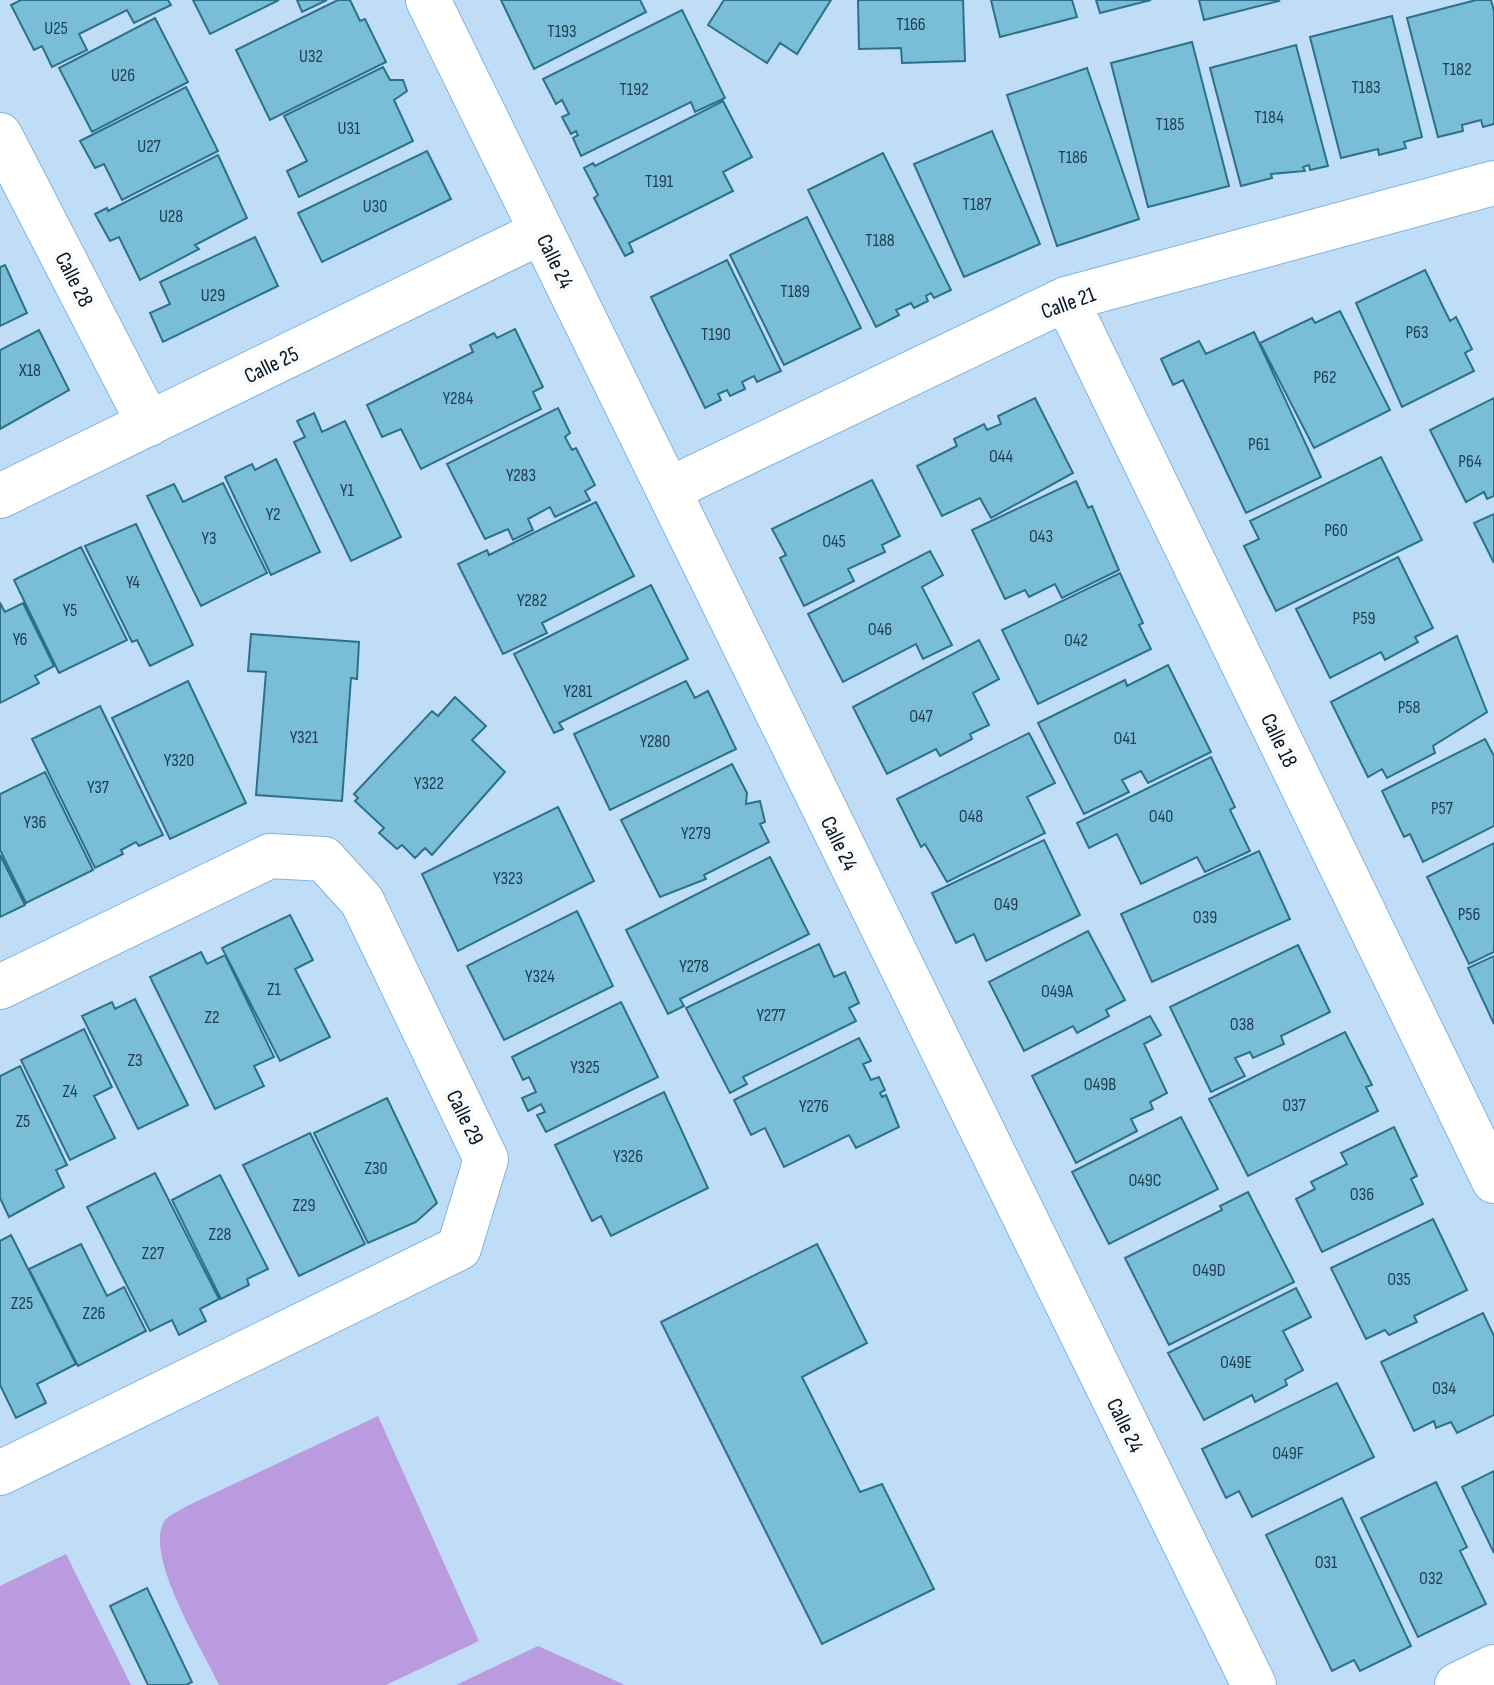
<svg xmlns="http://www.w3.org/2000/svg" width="1494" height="1685" font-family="'Sofia Sans Condensed',sans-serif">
  <rect width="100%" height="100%" fill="#c0ddf7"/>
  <path fill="#ba9bdf" d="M378 1416 479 1641 386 1685H219C204 1652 140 1550 166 1519 171 1514 181 1510 187 1506Z
    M66 1554 131 1685H0V1586Z
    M538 1646 625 1685H456Z"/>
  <path fill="#79bdd7" stroke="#2c7189" stroke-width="2" d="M21 0H168L171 5 134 23 127 10 79 34 87 50 52 67 42 46 34 50 11 5Z
    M193 0H279L210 34Z
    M297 0H327L302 12Z
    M338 0H350L360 21 365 19 386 62 270 120 236 50Z
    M501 0H640L646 12 534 69Z
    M724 0H831L797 54 780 43 767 63 708 25Z
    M858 0H963L965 61 902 63 901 48 859 49Z
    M991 0H1072L1077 17 1000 37Z
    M1096 0H1151L1100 13Z
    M1199 0H1278L1279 1 1204 20Z
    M1476 0H1491L1494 11V124L1483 127 1481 120 1462 125 1463 131 1438 137 1407 18Z
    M682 10 725 98 695 112 691 102 581 156 573 138 578 135 576 131 571 134 562 117 569 114 562 100 556 104 543 79Z
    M1392 16 1422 137 1404 142 1406 148 1379 155 1378 149 1341 158 1310 37Z
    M155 18 188 82 92 132 59 68Z
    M1192 42 1229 186 1148 207 1111 63Z
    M1296 45 1328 166 1310 170 1309 165 1303 167 1305 171 1271 174 1272 178 1241 186 1210 68Z
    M383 67 390 80H403L407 91 394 100 413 141 299 197 287 171 307 161 284 116Z
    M1087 68 1139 219 1057 246 1007 95Z
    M186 87 218 151 122 200 104 164 95 168 80 141Z
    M723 101 752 157 723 172 733 191 629 243 633 252 625 256 594 198 598 195 584 168 593 163 595 166Z
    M992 131 1040 244 964 277 914 164Z
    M427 151 451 199 322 262 298 213Z
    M883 153 951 290 934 298 931 293 926 296 928 301 914 308 911 303 896 310 899 315 876 327 808 190Z
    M218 155 247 218 195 245 199 249 140 280 119 237 110 241 95 214 107 208 108 211Z
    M807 217 861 328 784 365 730 255Z
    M255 237 278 286 163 342 150 313 170 304 160 282Z
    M727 260 781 371 757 382 754 376 742 382 745 389 730 396 727 390 718 394 721 400 705 408 651 297Z
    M5 265 27 313 0 326V267Z
    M1425 270 1450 321 1456 317 1472 349 1465 353 1474 371 1402 407 1356 303Z
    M1340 311 1390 410 1314 448 1260 343 1312 318 1315 323Z
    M515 329 543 387 533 392 541 409 421 469 401 429 382 437 367 405 473 352 470 345 494 333 497 338Z
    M39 330 69 390 0 429V350Z
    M1254 332 1321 477 1246 513 1183 380 1173 385 1161 359 1199 341 1206 354Z
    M1035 398 1073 473 991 518 980 498 942 516 917 466 957 446 954 439 984 424 987 430 1001 424 998 416Z
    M1494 398V496L1487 499 1484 492 1466 502 1430 430Z
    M558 408 570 433 565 437 572 450 576 448 595 485 585 491 590 500 555 517 550 507 528 519 533 530 513 540 508 529 485 539 447 464Z
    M314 413 322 432 345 421 401 537 351 561 294 442 305 437 297 421Z
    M1381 457 1422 540 1276 611 1244 546 1259 539 1250 521Z
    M276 459 320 552 271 575 225 477 252 464 255 470Z
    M872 480 900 536 882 545 885 552 848 569 854 581 804 606 780 558 786 555 772 529Z
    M1076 481 1088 508 1092 506 1119 570 1062 598 1055 584 1029 597 1025 590 1005 599 972 530Z
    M223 483 267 573 201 606 147 496 174 484 183 502Z
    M596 502 634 576 542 623 547 633 503 654 458 564 487 550 489 555Z
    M1494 514V563L1474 523Z
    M136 524 193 645 150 666 137 640 132 642 85 546Z
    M81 547 127 640 59 673 14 580Z
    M930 551 943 575 922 587 952 645 923 659 916 644 843 682 808 614Z
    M1398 557 1433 628 1415 637 1418 642 1385 660 1381 652 1330 678 1296 609Z
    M1120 573 1143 623 1139 625 1151 649 1038 704 1002 630Z
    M651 585 688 659 559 723 563 729 554 733 514 654Z
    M0 603 5 612 23 603 54 666 35 676 39 683 0 703Z
    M251 634 359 642 357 679 351 678 342 801 256 795 266 672 248 671Z
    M1457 636 1487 712 1433 746 1435 753 1387 778 1382 769 1368 777 1331 702Z
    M979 640 999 679 973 693 989 725 970 734 972 739 940 756 936 749 887 774 853 707Z
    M1168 665 1211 752 1148 783 1141 771 1122 780 1129 792 1084 814 1038 723 1125 680 1127 686Z
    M188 681 246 803 170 839 112 718Z
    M686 681 695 698 708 691 736 749 610 810 574 734Z
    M455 697 486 726 472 740 505 772 432 855 425 848 415 858 402 845 397 849 379 833 384 828 355 801 358 798 354 794 432 711 438 716Z
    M100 706 163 835 139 846 136 842 121 850 123 854 95 868 32 739Z
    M1029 733 1055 783 1027 797 1045 833 947 882 925 844 921 847 897 799Z
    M1485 739 1494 756V826L1423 862 1410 834 1404 837 1382 791Z
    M1211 757 1235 807 1230 810 1250 851 1205 872 1197 857 1141 884 1117 834 1089 848 1077 823Z
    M732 764 747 793 746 804 760 801 765 822 760 824 769 842 704 875 706 879 660 897 621 820Z
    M45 772 93 870 26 903 0 850V794Z
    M558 807 594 881 458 951 422 874Z
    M1044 840 1080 915 986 961 974 934 956 943 932 893Z
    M1494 843V952L1469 964 1427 877Z
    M1259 851 1290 919 1152 982 1121 914Z
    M0 855 25 905 0 917Z
    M770 857 809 934 680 999 684 1006 668 1014 626 930Z
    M577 911 613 986 504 1040 467 966Z
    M290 915 313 960 295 969 330 1037 280 1061 222 948Z
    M1088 931 1125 1000 1106 1010 1109 1016 1077 1033 1073 1026 1024 1051 989 982Z
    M819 944 834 977 845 972 859 1003 849 1008 856 1021 743 1077 747 1084 730 1093 686 1008Z
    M1298 945 1330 1012 1281 1036 1284 1044 1253 1058 1250 1052 1235 1058 1245 1076 1211 1092 1170 1007Z
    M201 952 207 964 225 955 274 1057 254 1066 264 1086 215 1109 150 977Z
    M1494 956V1024L1468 968Z
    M135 999 188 1105 138 1129 82 1016 112 1002 115 1009Z
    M621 1002 658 1077 546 1132 537 1115 545 1112 541 1104 528 1111 522 1098 536 1092 529 1077 523 1080 512 1057Z
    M1150 1016 1161 1035 1144 1044 1167 1093 1150 1102 1153 1109 1131 1119 1137 1131 1076 1163 1032 1076Z
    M84 1029 112 1087 94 1096 115 1138 70 1160 21 1060Z
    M1345 1032 1372 1085 1366 1087 1378 1111 1248 1176 1209 1099Z
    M859 1038 871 1061 863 1064 871 1080 879 1077 885 1090 880 1093 882 1097 886 1095 899 1127 856 1148 849 1135 784 1167 765 1128 751 1135 734 1100Z
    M20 1066 67 1165 56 1170 64 1187 9 1217 0 1198V1076Z
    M664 1092 708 1188 611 1236 601 1216 592 1221 555 1145Z
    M387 1098 437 1203 416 1222 368 1243 314 1133Z
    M1181 1117 1218 1189 1109 1244 1072 1172Z
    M1394 1127 1417 1176 1411 1179 1423 1204 1322 1252 1296 1199 1315 1189 1311 1182 1347 1164 1341 1153Z
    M310 1133 365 1244 299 1276 243 1165Z
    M155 1173 219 1299 200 1309 206 1321 179 1335 172 1320 150 1331 87 1207Z
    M220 1175 268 1269 247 1279 249 1285 221 1299 172 1200Z
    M1248 1192 1294 1282 1169 1345 1125 1258 1222 1210 1220 1206Z
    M1433 1219 1467 1290 1414 1316 1417 1322 1389 1335 1385 1330 1366 1339 1331 1268Z
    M11 1235 76 1364 37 1384 46 1403 16 1418 0 1385V1241Z
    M81 1244 107 1296 124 1287 146 1331 78 1366 29 1269Z
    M817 1244 867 1343 802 1377 860 1492 882 1484 934 1589 822 1644 661 1322Z
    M1296 1288 1311 1317 1283 1331 1303 1370 1285 1380 1287 1385 1255 1402 1252 1395 1204 1420 1168 1353Z
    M1483 1313 1494 1336V1415L1457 1433 1451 1422 1436 1428 1434 1421 1414 1431 1381 1362Z
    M1337 1383 1374 1457 1252 1517 1239 1491 1226 1498 1202 1449Z
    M1494 1471V1553L1462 1487Z
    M1436 1482 1467 1547 1460 1551 1486 1604 1418 1637 1361 1518Z
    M1342 1498 1411 1646 1360 1671 1354 1660 1332 1671 1266 1535Z
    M147 1588 192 1682 186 1685H148L110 1606Z"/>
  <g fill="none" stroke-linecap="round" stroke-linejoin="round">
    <defs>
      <path id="minor" d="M428 0 1254 1685
        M0 135 149 424
        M1066 299 1494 1181
        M668 490 1066 299 1494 183
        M0 496 541 232
        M0 987 270 856 324 859 362 901 486 1159 459 1248 0 1473
        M1457 1685 1494 1667"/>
    </defs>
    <use href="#minor" stroke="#83b4dc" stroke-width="46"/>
    <use href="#minor" stroke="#fff" stroke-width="44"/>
  </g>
  <g text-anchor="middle" stroke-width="8" stroke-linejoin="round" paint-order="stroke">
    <g font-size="18" fill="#213f51">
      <text x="911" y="30">T166</text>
      <text x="56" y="34">U25</text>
      <text x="562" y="37">T193</text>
      <text x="311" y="62">U32</text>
      <text x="1457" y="75">T182</text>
      <text x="123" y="81">U26</text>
      <text x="1366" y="93">T183</text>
      <text x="634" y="95">T192</text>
      <text x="1269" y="123">T184</text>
      <text x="1170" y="130">T185</text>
      <text x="349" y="134">U31</text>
      <text x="149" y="152">U27</text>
      <text x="1073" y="163">T186</text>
      <text x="659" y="187">T191</text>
      <text x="977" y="210">T187</text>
      <text x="375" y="212">U30</text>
      <text x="171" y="222">U28</text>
      <text x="880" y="246">T188</text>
      <text x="795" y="297">T189</text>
      <text x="213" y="301">U29</text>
      <text x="1417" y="338">P63</text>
      <text x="716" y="340">T190</text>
      <text x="30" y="376">X18</text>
      <text x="1325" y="383">P62</text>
      <text x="458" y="404">Y284</text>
      <text x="1259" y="450">P61</text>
      <text x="1001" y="462">O44</text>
      <text x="1470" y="467">P64</text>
      <text x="521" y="481">Y283</text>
      <text x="347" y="496">Y1</text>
      <text x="273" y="520">Y2</text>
      <text x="1336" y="536">P60</text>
      <text x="1041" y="542">O43</text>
      <text x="209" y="544">Y3</text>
      <text x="834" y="547">O45</text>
      <text x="133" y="588">Y4</text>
      <text x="532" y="606">Y282</text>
      <text x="70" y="616">Y5</text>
      <text x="1364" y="624">P59</text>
      <text x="880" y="635">O46</text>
      <text x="20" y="645">Y6</text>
      <text x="1076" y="646">O42</text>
      <text x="578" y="697">Y281</text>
      <text x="1409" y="713">P58</text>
      <text x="921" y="722">O47</text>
      <text x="304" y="743">Y321</text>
      <text x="1125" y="744">O41</text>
      <text x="655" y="747">Y280</text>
      <text x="179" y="766">Y320</text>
      <text x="429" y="789">Y322</text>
      <text x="98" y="793">Y37</text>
      <text x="1442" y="814">P57</text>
      <text x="971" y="822">O48</text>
      <text x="1161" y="822">O40</text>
      <text x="35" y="828">Y36</text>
      <text x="696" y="839">Y279</text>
      <text x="508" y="884">Y323</text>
      <text x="1006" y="910">O49</text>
      <text x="1469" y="920">P56</text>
      <text x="1205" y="923">O39</text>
      <text x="694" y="972">Y278</text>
      <text x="540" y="982">Y324</text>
      <text x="274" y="995">Z1</text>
      <text x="1057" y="997">O49A</text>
      <text x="771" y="1021">Y277</text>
      <text x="212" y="1023">Z2</text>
      <text x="1242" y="1030">O38</text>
      <text x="135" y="1066">Z3</text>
      <text x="585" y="1073">Y325</text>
      <text x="1100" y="1090">O49B</text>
      <text x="70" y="1097">Z4</text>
      <text x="1294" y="1111">O37</text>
      <text x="814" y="1112">Y276</text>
      <text x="23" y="1127">Z5</text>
      <text x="628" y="1162">Y326</text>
      <text x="376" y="1174">Z30</text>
      <text x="1145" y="1186">O49C</text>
      <text x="1362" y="1200">O36</text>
      <text x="304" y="1211">Z29</text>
      <text x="220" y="1240">Z28</text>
      <text x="153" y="1259">Z27</text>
      <text x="1209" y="1276">O49D</text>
      <text x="1399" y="1285">O35</text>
      <text x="22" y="1309">Z25</text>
      <text x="94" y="1319">Z26</text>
      <text x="1236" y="1368">O49E</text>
      <text x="1444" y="1394">O34</text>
      <text x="1288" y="1459">O49F</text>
      <text x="1326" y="1568">O31</text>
      <text x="1431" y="1584">O32</text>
    </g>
    <g font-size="22" fill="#041524" stroke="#fafafa">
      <text transform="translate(556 261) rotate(64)" y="8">Calle 24</text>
      <text transform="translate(75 279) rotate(63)" y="8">Calle 28</text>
      <text transform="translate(1068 302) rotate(-20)" y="8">Calle 21</text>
      <text transform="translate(271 364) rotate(-26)" y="8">Calle 25</text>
      <text transform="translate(1280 740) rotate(64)" y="8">Calle 18</text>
      <text transform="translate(840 843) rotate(64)" y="8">Calle 24</text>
      <text transform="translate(466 1117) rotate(64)" y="8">Calle 29</text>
      <text transform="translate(1126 1425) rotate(64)" y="8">Calle 24</text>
    </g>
  </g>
</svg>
